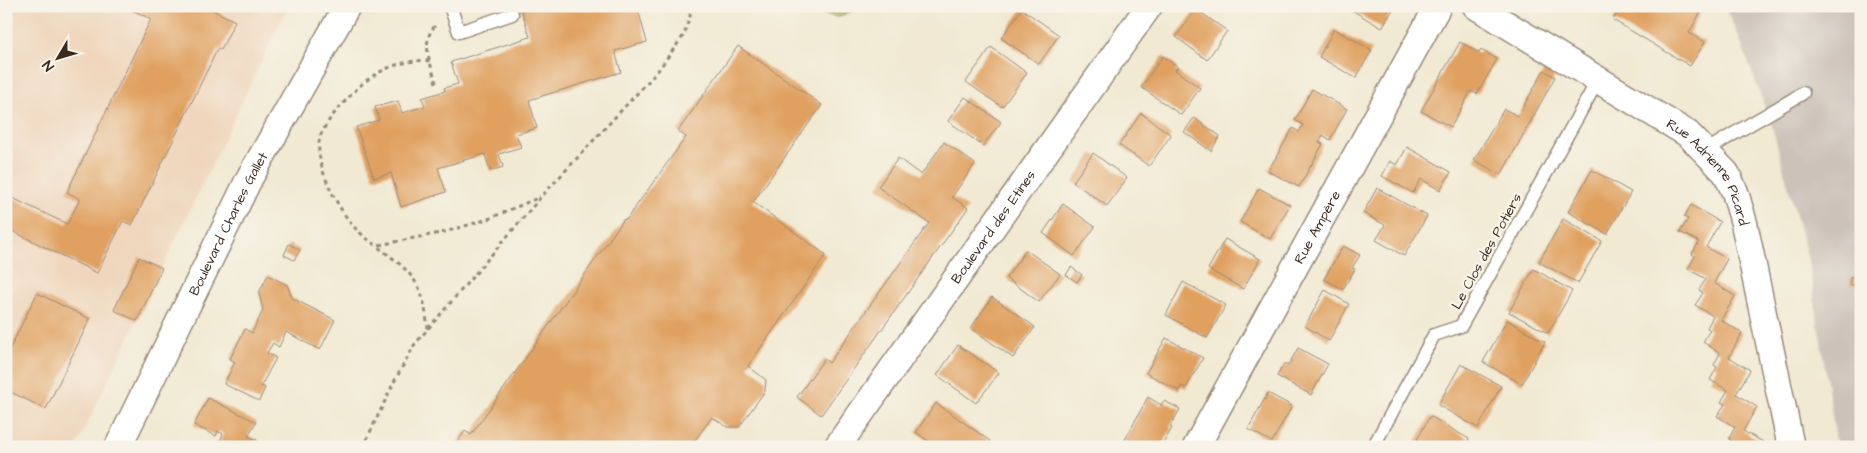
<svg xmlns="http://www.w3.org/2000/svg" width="1867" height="453" font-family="'Architects Daughter',sans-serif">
  <rect width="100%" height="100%" fill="#f7f3e8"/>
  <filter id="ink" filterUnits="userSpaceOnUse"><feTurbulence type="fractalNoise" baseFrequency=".02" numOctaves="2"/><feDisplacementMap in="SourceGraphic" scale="10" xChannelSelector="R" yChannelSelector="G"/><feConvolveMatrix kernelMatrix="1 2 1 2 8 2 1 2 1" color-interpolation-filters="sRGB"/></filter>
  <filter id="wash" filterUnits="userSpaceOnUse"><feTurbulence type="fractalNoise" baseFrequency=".0096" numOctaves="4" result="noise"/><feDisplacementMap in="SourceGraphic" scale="20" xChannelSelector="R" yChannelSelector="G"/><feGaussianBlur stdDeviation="1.12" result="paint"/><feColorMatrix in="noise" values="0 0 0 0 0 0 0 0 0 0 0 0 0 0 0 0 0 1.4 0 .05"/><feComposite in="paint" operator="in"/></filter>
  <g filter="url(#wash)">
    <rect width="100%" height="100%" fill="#f1e9d2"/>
    <path fill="#efd6bc" d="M6 6H288L76 447H6Z"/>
    <path fill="#cdc2b9" d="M1724 6H1861V447H1837L1809 263 1772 126 1739 37Z"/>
    <path fill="#b2c569" stroke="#767844" d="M819 6H857L856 9 839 17 824 14Z"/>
    <g id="blocks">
      <path fill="#e0a161" d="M131 6H205L235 21 221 50 218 48 132 225 123 221 97 273 6 228V195L67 224 80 199 67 192 151 19 130 9Z
        M520 6H637L647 42 615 51 621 72 529 100 537 128 516 134 521 147 499 154 503 167 490 171 485 154 438 168 446 192 401 207 391 173 374 178 356 127 379 120 375 107 398 101 402 113 425 106 422 98 445 91 444 88 458 84 451 62 530 37Z
        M1345 6H1395L1382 28Z
        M1621 6H1697L1702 10 1689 33 1705 42 1690 66 1613 20Z
        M1022 9 1059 35 1039 64 1001 38Z
        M1196 9 1227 31 1207 60 1176 37Z
        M1334 29 1372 50 1356 78 1319 57Z
        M1460 42 1479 53 1481 50 1497 59 1477 94 1471 91 1451 127 1421 111Z
        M738 46 822 105 753 202 826 255 748 366 766 380 765 391 739 427H727L712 417 690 447H454L465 431 471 435 624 219 626 220 686 137 678 131Z
        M991 47 1027 73 1002 107 966 82Z
        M1163 56 1178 67 1175 70 1200 88 1181 115 1141 87Z
        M1544 70 1555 77 1501 175 1474 160 1504 109 1518 116Z
        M1312 89 1347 109 1330 140 1323 135 1319 142 1323 144 1299 187 1268 171 1293 128 1299 132 1303 125 1295 120Z
        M965 97 1001 122 983 146 948 121Z
        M1141 113 1171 135 1149 166 1119 145Z
        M1194 118 1220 136 1211 151 1184 132Z
        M944 142 975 164 952 197 968 208 821 415 797 397 824 359 829 363 929 223 878 187 898 158 921 175Z
        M1407 147 1451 172 1440 190 1421 179 1413 193 1382 176 1390 161 1397 165Z
        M1093 153 1127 178 1107 206 1073 182Z
        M1592 170 1631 192 1607 234 1568 212Z
        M1259 188 1290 205 1270 239 1240 222Z
        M1377 188 1427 216 1404 256 1376 240 1385 225 1363 213Z
        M1063 204 1095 227 1074 256 1043 233Z
        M1691 205 1720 222 1706 247 1727 259 1714 283 1735 296 1721 320 1742 333 1729 357 1750 370 1736 394 1757 407 1743 431 1765 443 1763 447H1729L1732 441 1729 439 1735 427 1717 416 1725 404 1721 402 1728 390 1710 380 1717 367 1714 365 1720 353 1703 342 1710 330 1707 328 1713 316 1695 305 1703 293 1699 290 1706 279 1688 269 1695 256 1692 254 1699 242 1680 232 1688 219 1684 217Z
        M1563 219 1602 241 1578 283 1539 262Z
        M1225 239 1260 259 1243 289 1208 269Z
        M289 244 300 250 294 260 284 255Z
        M1343 246 1360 255 1352 268 1355 269 1343 289 1324 279Z
        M1026 250 1060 274 1039 302 1006 278Z
        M139 257 162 268 137 321 114 310Z
        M1071 267 1082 275 1077 282 1066 275Z
        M1534 269 1572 291 1548 333 1509 312Z
        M268 275 287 285 292 298 335 320 320 350 286 332 279 347 273 343 267 353 276 358 261 386 265 388 259 401 224 384 235 362 230 359 245 329 252 333 263 310 259 293Z
        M1850 277H1861V285H1850Z
        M1183 282 1226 305 1207 338 1166 315Z
        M1325 290 1349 304 1329 341 1305 326Z
        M37 293 90 319 46 409 6 390V357Z
        M992 297 1035 327 1013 358 971 328Z
        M1507 320 1545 342 1522 384 1483 362Z
        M1166 338 1203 358 1186 388 1181 386 1179 391 1146 373Z
        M958 345 999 373 976 403 937 375Z
        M1298 348 1328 364 1311 395 1277 376 1284 364 1288 366Z
        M1461 364 1501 386 1478 428 1438 405Z
        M1268 393 1292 406 1272 442 1248 429Z
        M1148 397 1161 405 1164 401 1180 409 1170 427 1172 428 1161 447H1121Z
        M208 398 256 422 248 436 257 440 254 447H217L223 434 218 431 216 436 194 425Z
        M936 403 990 441 986 447H936L916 432Z
        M1430 416 1469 439 1465 447H1413Z"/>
    </g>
  </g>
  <g filter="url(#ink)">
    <use href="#blocks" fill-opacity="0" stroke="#968a78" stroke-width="1"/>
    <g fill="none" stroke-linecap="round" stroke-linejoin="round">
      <defs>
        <path id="lane" d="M450 6 459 32 512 14
          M1706 151C1738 130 1771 113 1803 93
          M1373 447 1434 335 1461 326 1598 80"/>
        <g id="street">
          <path id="s1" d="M1476 6 1688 134 1726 173 1735 192 1744 223 1791 447"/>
          <path id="s2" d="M118 447 250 177 347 6"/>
          <path id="s3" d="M837 447 1149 6"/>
          <path id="s4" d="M1196 447 1438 6"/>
        </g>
      </defs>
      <use href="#lane" stroke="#968a78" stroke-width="15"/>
      <use href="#street" stroke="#968a78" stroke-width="29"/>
      <path stroke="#968a78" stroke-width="3" stroke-dasharray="4 4" stroke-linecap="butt" d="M436 83C431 63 419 40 437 24
        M379 245 445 232 488 219 540 197
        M428 329C426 316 425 301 419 288 405 261 376 249 356 229 338 210 309 157 322 132 329 118 342 104 353 93 371 72 403 58 431 61
        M363 447 394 382 415 344 541 197 656 73 684 35 693 6"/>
      <use href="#lane" stroke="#fff" stroke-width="12"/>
      <use href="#street" stroke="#fff" stroke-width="26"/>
    </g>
  </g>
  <g text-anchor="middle" stroke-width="5" stroke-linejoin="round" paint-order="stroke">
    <g font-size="14" fill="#3b2a1e" stroke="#f7f3e8">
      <text dy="5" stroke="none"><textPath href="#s1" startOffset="291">Rue Adrienne Picard</textPath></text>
      <text dy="5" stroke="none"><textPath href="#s2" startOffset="249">Boulevard Charles Gallet</textPath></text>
      <text dy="5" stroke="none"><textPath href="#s3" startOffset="270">Boulevard des Etines</textPath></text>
      <text dy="5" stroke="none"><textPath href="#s4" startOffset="251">Rue Ampère</textPath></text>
      <text transform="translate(1486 251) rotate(-61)" y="5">Le Clos des Potiers</text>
    </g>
  </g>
  <rect width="1867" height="453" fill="none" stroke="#f7f3e8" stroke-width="25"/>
  <g transform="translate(58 58) rotate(232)" stroke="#f7f3e8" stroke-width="4" paint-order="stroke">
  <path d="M0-4L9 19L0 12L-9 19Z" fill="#3b2a1e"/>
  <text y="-8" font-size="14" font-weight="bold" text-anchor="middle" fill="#3b2a1e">N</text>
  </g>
</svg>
